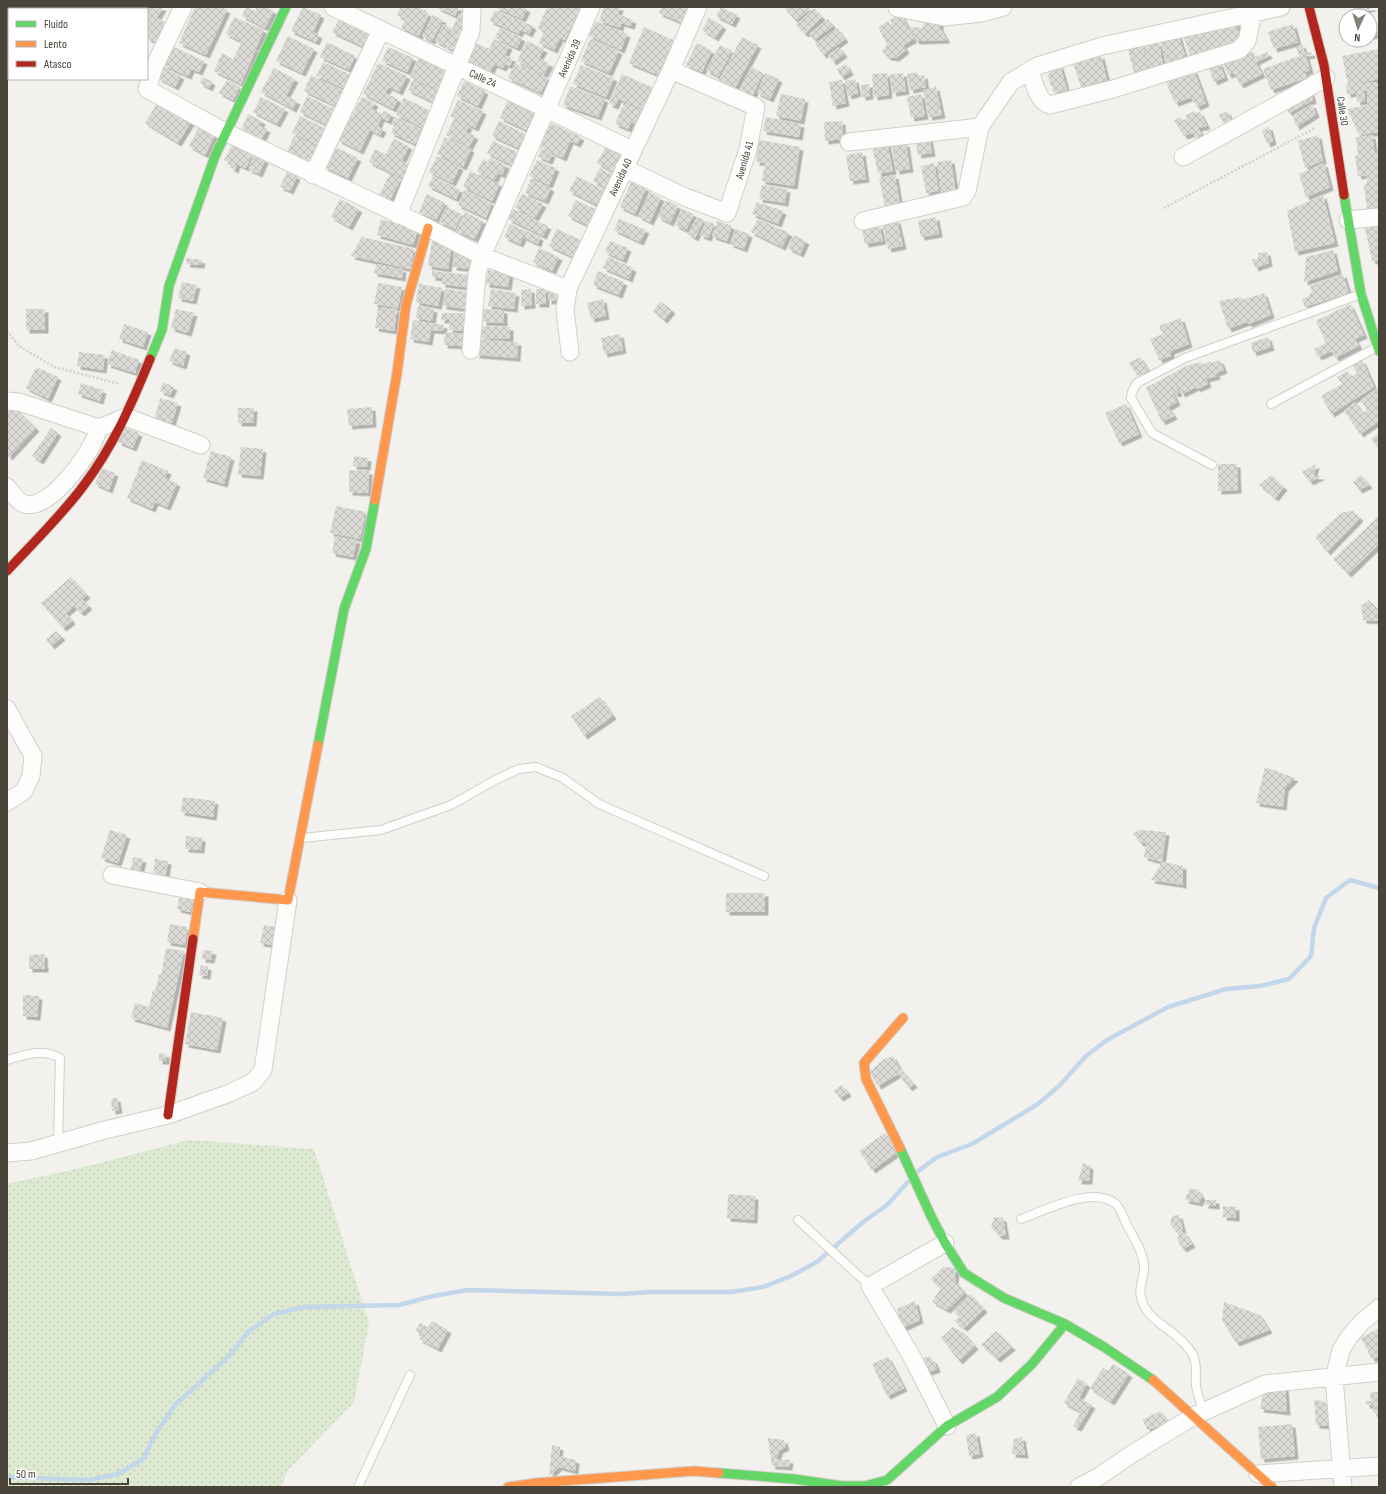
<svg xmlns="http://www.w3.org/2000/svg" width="1386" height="1494" font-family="'Sofia Sans Condensed',sans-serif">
  <defs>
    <pattern id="grass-dots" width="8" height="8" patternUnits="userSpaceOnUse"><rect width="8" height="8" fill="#ddead1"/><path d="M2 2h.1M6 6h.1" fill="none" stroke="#bfcab4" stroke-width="1.8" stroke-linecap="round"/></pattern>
    <pattern id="building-cross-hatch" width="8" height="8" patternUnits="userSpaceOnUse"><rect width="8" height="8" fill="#dcdad6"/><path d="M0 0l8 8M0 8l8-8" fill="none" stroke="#bebcb8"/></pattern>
    <filter id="shadow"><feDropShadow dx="3.5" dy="3.5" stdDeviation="0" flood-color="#0004"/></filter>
  </defs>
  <rect width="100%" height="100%" fill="#f2f1ee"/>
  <path fill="url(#grass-dots)" d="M189 1140 314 1149 369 1323 354 1402 288 1470 281 1487H7V1184L76 1169Z"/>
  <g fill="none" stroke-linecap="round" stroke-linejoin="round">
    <path stroke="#c3d7eb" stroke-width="4.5" d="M917 1172 937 1157 972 1144 1038 1104 1060 1085 1085 1057 1107 1040 1168 1007 1226 989 1260 986 1289 979 1311 956 1314 928 1326 898 1350 880 1379 888
      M7 1477 88 1480 118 1474 143 1459 156 1433 175 1405 229 1356 249 1331 274 1314 304 1307 399 1305 433 1296 468 1290 621 1294 649 1292H731L763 1287 791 1276 817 1262 863 1222 887 1205 908 1182"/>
  </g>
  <path fill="url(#building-cross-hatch)" filter="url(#shadow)" d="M125 7H163L157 18 169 24 159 44 147 38V9H129Z
    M195 7H221L227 10 206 55 179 43Z
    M246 7 255 11 257 7H266L274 11 265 28 242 16Z
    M303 7 321 15 313 32 319 35 316 42 291 31Z
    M401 7H423L421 10 429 14 419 36 401 28 405 19 397 15Z
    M436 7H459L455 16Z
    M494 7H523L527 9 522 19Z
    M547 7H581L565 40 560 38 554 50 539 43 544 31 538 28Z
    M604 7H620L618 14 633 20 631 26 621 23 620 28 599 21Z
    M662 7H691L683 23 659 13Z
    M721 7 737 15 732 24 716 16Z
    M788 7H812L796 21 785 9Z
    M1354 7H1375L1356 13Z
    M814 8 822 17 805 34 796 25Z
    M495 10 533 26 529 34 521 30 519 34 490 21Z
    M459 14 468 18 453 50 444 46Z
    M901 14 914 39 903 45 890 20Z
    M433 15 443 20 432 41 422 36Z
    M234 17 264 30 256 48 246 44 256 49 241 84 214 71 222 53 233 59 242 42 226 34Z
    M924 17H940V28L947 40 916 41 910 27 923 28Z
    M709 18 723 26 715 38 702 30Z
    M828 19 833 26 814 40 809 34Z
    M339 20 370 34 364 47 332 32Z
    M595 21 627 34 621 50 589 36Z
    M888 21 906 50 896 58 888 57 882 51 887 45 878 27Z
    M1372 21 1375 35 1370 36V22Z
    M1236 22 1241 44 1191 58 1183 35Z
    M443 24 451 28 443 45 435 41Z
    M1293 24 1298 42 1274 49 1268 32Z
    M644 27 676 41 661 76 629 63Z
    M500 28 522 38 517 48 495 38Z
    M837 28 845 39 823 55 815 44Z
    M1178 34 1187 62 1167 67 1160 40Z
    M288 36 314 49 302 73 276 61Z
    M742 37 758 45 735 88 719 80Z
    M494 39 509 46 505 55 513 59 510 66 505 64 503 68 494 64 490 72 466 61 475 43 489 49Z
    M590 39 619 51 609 73 581 61Z
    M527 41 544 49 539 58 550 64 544 75 517 61Z
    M327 42 355 56 349 70 320 57Z
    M1159 42 1163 65 1149 69 1144 47Z
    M697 43 712 51 702 72 686 65Z
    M1142 43 1148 69 1134 73 1128 50Z
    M1302 44 1305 53 1311 52 1312 55 1306 56 1310 70 1305 72 1307 78 1271 90 1263 69 1299 56 1296 47Z
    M720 45 732 51 718 77 706 70Z
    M172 46 204 61 199 72 191 69 188 76 163 65Z
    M388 47 413 58 407 72 382 61Z
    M839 47 844 54 833 62 828 55Z
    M1249 49 1253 58 1267 52 1269 55 1256 62 1262 74 1240 85 1234 73 1228 75 1223 62Z
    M1379 49V70L1356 74 1379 71V79L1354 84 1376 82 1377 88 1379 87V132L1359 135 1347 109 1368 105 1367 91H1364L1365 101 1357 102 1356 93 1347 94 1346 85H1348L1342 56Z
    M1101 55 1107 80 1081 87 1072 59 1081 56 1083 62Z
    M419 58 450 73 441 92 410 77Z
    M323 62 351 75 345 89 316 76Z
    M1219 62 1225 77 1214 82 1208 66Z
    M378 63 407 76 399 92 389 87 385 93 398 99 393 109 363 94Z
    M515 63 548 78 541 93 508 78Z
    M846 64 850 72 841 77 837 69Z
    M581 65 614 78 606 97 573 84Z
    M1060 65 1067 90 1054 93 1047 74 1050 73 1049 68Z
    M164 67 181 76 175 87 158 78Z
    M751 67 763 73 753 95 740 89Z
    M274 68 295 79 286 96 297 101 293 109 261 92Z
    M1194 70 1206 103 1197 107 1192 99 1189 98 1175 103 1166 82Z
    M917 72 918 77 924 75 926 87 910 90 907 74Z
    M765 73 779 79 770 99 757 93Z
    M887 73 889 95 874 97 872 74Z
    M903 73 906 91 893 93 889 75Z
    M622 74 656 89 647 111 618 99 615 106 609 104Z
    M311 75 345 92 338 107 304 91Z
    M203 77 212 82 209 88 200 83Z
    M855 79 858 93 848 96 845 81Z
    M227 80 240 87 233 100 219 93Z
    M413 80 442 94 437 104 408 90Z
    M842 80 846 103 833 106 829 82Z
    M464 81 485 91 478 106 457 96Z
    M869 84 870 96 862 97 861 85Z
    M570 86 605 99 598 117 563 105Z
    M936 87 942 115 929 117 923 90Z
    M1310 89 1313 100 1289 113 1283 103Z
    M781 94 805 99 801 121 776 116Z
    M921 94 925 116 911 118 907 97Z
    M307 96 336 110 329 126 300 112Z
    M261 97 285 109 277 124 253 112Z
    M362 97 375 103 372 109 382 114 384 111 391 114 388 121 381 118 378 126 371 123 383 129 380 135 370 130 360 151 338 140Z
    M404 98 435 113 427 130 396 115Z
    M508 99 535 111 526 130 500 118Z
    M458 100 483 111 475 128 450 116Z
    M158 102 191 122 178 143 145 123Z
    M624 103 641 110 635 124 631 122 628 129 615 124Z
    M1312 104 1316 114 1296 127 1293 115Z
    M1194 111 1196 113 1200 112 1207 126 1198 128 1202 135 1196 138 1193 133 1184 136 1174 121 1180 117 1183 120 1187 119 1185 116Z
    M1227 111 1233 124 1227 129 1219 115Z
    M248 114 262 121 260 126 267 129 262 139 241 130Z
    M300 116 327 129 319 146 292 133Z
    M395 117 422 130 415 144 391 133 394 126 391 125Z
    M766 117 801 124 799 137 763 131Z
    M454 119 469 126 466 132 475 136 469 147 446 135Z
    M499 121 525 134 518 148 492 136Z
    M842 121 843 139 825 141 824 122Z
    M551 123 581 137 577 144 570 141 563 158 540 147Z
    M1269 126 1273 141 1267 144 1262 131Z
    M199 127 215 135 205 155 189 146Z
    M1318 135 1323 161 1305 168 1298 141Z
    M1372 135 1375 154 1379 153V207L1367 209 1364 185 1367 184 1366 175 1358 176 1355 156 1358 155 1356 137Z
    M294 136 317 147 310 162 287 152Z
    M929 136 932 153 918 155 915 139Z
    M445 137 471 149 463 167 437 154Z
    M394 139 409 146 402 161 413 166 406 180 369 162 375 149 386 154Z
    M759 140 800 147 794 186 762 181 765 163 756 162Z
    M493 141 517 152 511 165 487 153Z
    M887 142 893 171 878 174 872 145Z
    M906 143 910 169 896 171 892 145Z
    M232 145 252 155 246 168 237 164 235 170 230 167 232 164 224 160Z
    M606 146 624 156 615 173 597 163Z
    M335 147 358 158 348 178 325 167Z
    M541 149 552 154 549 161 538 157Z
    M862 152 866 179 850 181 846 155Z
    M254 155 265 160 259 174 248 169Z
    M437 156 460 167 452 183 429 172Z
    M490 158 506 165 502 175 498 173 494 180 477 172 483 159 488 162Z
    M537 160 556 168 549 185 529 176Z
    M951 160 956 194 941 196 937 162Z
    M934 163 939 191 926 193 921 166Z
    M1324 163 1330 187 1306 197 1299 174Z
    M600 168 613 175 606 188 593 181Z
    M470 171 500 184 492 201 463 187Z
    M287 172 297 176 290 191 280 187Z
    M390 174 401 179 390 200 379 195Z
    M895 175 900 205 885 207 879 178Z
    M433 176 460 190 456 199 428 186Z
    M577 176 604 190 597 205 569 191Z
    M531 179 551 188 545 201 525 193Z
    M631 182 646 188 635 214 620 207Z
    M762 185 787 189 785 203 759 199Z
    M464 190 492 203 486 218 458 205Z
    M650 192 661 198 650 222 638 216Z
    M427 194 445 203 436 220 419 212Z
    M522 194 543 204 535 218 515 208Z
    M1323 195 1335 243 1295 252 1287 211Z
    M340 199 359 209 349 227 331 217Z
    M576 200 597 210 589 226 568 216Z
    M666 200 678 206 670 223 658 217Z
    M757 202 783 211 778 224 752 214Z
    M446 207 462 214 455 229 439 222Z
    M513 209 548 226 543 236 508 219Z
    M682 209 694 214 686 230 675 225Z
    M465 212 483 221 475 239 456 231Z
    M697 217 704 220 695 238 688 234Z
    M936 217 939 234 921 237 918 221Z
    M381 219 418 229 413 245 377 235Z
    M619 219 646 230 640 242 614 230Z
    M758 219 789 233 782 247 751 232Z
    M897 220 903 246 888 249 882 223Z
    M706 221 714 224 708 238 700 235Z
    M717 221 732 226 727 241 712 236Z
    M510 224 540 237 538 244 523 237 520 244 504 237Z
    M879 225 883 241 865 244 862 228Z
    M1379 225V260L1372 261 1365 228Z
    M557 229 583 241 575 258 549 246Z
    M735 229 749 234 744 249 730 244Z
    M794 235 806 241 800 254 788 248Z
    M362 237 414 249 410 269 351 256Z
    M432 241 452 244 448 269 428 266Z
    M610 241 628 248 623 260 605 252Z
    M539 248 559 257 552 271 533 262Z
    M1333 250 1338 271 1304 282 1306 257Z
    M454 252 473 254 471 269 453 267Z
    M1267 252 1269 263 1255 268 1252 259H1258V253Z
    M608 257 633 268 629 279 603 268Z
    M186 258 202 260 201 265 187 264Z
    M376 264 403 269 402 278 374 273Z
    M488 270 510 273 508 287 486 284Z
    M432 271 472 275 471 288 442 284V278L432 277Z
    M598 271 624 282 619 295 593 285Z
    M1343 274 1349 293 1305 307 1302 299 1308 297 1312 291 1310 286Z
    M182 282 197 285 193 301 178 298Z
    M378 283 402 287 398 308 374 304Z
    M419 284 442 288 438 306 416 302Z
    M445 289 468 292 466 309 443 306Z
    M491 289 516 293 514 309 488 306Z
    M531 289 532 305 521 306V290Z
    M536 289H546V304H536Z
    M548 290H558V300L548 301Z
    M1264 293 1271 315 1249 324 1247 322 1228 329 1219 301 1241 297 1242 300Z
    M603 299 606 316 591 319 587 303Z
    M660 301 672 310 664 320 653 311Z
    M1350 304 1364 335 1355 339 1359 346 1335 358 1332 351 1318 357 1314 349 1326 343 1316 321Z
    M418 306 434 309 432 321 416 318Z
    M378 307 397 309 394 331 375 328Z
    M26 309H45V330H26Z
    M176 309 194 313 188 333 171 328Z
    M483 309 504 310V323L483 322Z
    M442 313H468V331L449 330 450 320H441Z
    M1181 318 1189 344 1171 351V356L1159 360 1150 339 1163 334 1159 326Z
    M413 320 444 325 443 331 431 330 429 342 410 339Z
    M124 324 148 332 143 347 119 339Z
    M481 326 510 327V339L481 338Z
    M445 332 467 334 466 346 444 345Z
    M620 334 623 350 604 354 601 338Z
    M1268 337 1271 347 1253 353 1251 343Z
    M477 339 518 342 517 358 476 355Z
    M175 348 187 352 183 366 169 361Z
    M112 350 139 360 135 373 107 364Z
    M79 352 105 355 103 370 77 366Z
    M1140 357 1148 370 1138 377 1129 363Z
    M1220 360 1224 370 1216 373 1217 376 1206 379 1208 384 1197 389 1196 387 1182 394 1172 377 1179 393 1175 394 1167 381 1177 402 1162 411 1169 408 1174 416 1162 422 1146 388 1186 366 1201 362 1202 365 1210 361 1211 363Z
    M1362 360 1374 387 1331 414 1321 396 1342 384 1337 377 1347 371 1351 377 1357 373 1353 366Z
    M36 367 58 377 48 399 26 388Z
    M163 382 174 387 170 395 160 391Z
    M81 383 103 390 100 401 78 394Z
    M1379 387V421L1360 434 1344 411 1355 402 1363 413 1367 410 1361 400Z
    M160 398 178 403 172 423 155 418Z
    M10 403 36 428 9 457 7 455V406Z
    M1126 404 1139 434 1119 443 1105 413Z
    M372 407 373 424 349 426 347 409Z
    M238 408H254L253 423H238Z
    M124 427 139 433 133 448 118 442Z
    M51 428 58 433 40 461 32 456Z
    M1379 433V450L1371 439Z
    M241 447 263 449 260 476 238 474Z
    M211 451 231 457 224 484 203 478Z
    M354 456 368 458 367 467 353 466Z
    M142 460 168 471 165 478 177 483 167 507 155 502 152 509 127 498Z
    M1218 464H1237L1238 490 1218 491Z
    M1316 464 1314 473 1315 476H1322L1310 482 1302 472Z
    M102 468 115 473 109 490 95 484Z
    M349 470 369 471 368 493 349 492Z
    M1271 475 1284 487 1275 498 1259 485Z
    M1361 475 1369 485 1359 490 1353 482Z
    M336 506 366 512 360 539 330 533Z
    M1353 511 1360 518 1327 552 1315 537 1341 513Z
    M1379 516V544L1348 574 1333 559Z
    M335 536 357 540 353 557 332 553Z
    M71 577 87 595 82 599 89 606 81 613 74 606 66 613 72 621 63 628 41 603Z
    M1369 600 1379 611V621L1363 620 1361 606Z
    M56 631 62 637 51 646 46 639Z
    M600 697 613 716 584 736 571 716Z
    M1265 767 1295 778 1285 788 1283 807 1256 803Z
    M183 797 215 801 213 817 181 812Z
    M110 830 127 835 118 863 101 858Z
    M1139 830 1166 832 1162 862 1144 857 1146 843H1140L1133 834Z
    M186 836 202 838 201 850 185 849Z
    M133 857 143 859 140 872 131 870Z
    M155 859 168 861 165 879 153 877Z
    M1162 862 1183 866V885L1151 880Z
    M180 893 194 896 190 912 177 909Z
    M726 893H765V912H726Z
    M170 924 188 927 185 945 167 942Z
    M264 925 276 927 273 945 260 943Z
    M166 948 184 951 167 1028 131 1018 135 1003 149 1007 153 990 155 991 159 975H161Z
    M203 950 213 951 211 960 202 959Z
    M44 954 45 969H29V955Z
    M201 965 208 967 207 976 199 975Z
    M23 995 39 996 37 1017 23 1016Z
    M191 1012 223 1018 217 1050 185 1044Z
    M159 1053 166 1054V1061H159Z
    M893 1056 899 1067 914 1084 909 1088 898 1074 878 1086 869 1072 884 1059Z
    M842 1085 848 1093 840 1098 834 1091Z
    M117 1098 119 1110 112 1111 111 1099Z
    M885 1133 898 1152 872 1170 859 1151Z
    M1083 1163 1090 1166 1089 1181H1078Z
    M1190 1188 1198 1190 1202 1197 1199 1203 1185 1200Z
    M728 1194 755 1196 754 1220 727 1218Z
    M1206 1200H1216V1206L1205 1205Z
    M1223 1206 1236 1207V1218L1223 1217Z
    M1179 1215 1183 1230 1177 1233 1170 1224 1172 1216Z
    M994 1217 1003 1218 1006 1236H999L991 1227Z
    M1180 1231 1185 1233 1192 1244 1183 1249 1177 1240Z
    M943 1267 956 1268 955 1281 965 1293 947 1310 932 1302 940 1289 931 1279Z
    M970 1294 984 1309 964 1328 954 1321 959 1317 953 1310Z
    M915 1301 920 1320 902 1328 897 1309Z
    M1224 1302 1260 1315 1269 1330 1236 1343 1222 1320Z
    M432 1321 448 1330 438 1349 419 1339 422 1335 415 1331 420 1323 428 1327Z
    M953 1327 964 1333 975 1346 959 1361 941 1338Z
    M1379 1328V1356L1372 1359 1361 1338Z
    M996 1331 1012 1347 997 1359 981 1345Z
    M928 1356 934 1361 937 1369 926 1373 920 1360Z
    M888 1357 904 1388 887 1396 872 1364Z
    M1113 1364 1129 1374 1111 1402 1090 1388 1103 1368 1108 1371Z
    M1078 1378 1087 1384 1079 1398 1092 1405 1078 1428 1073 1426 1081 1412 1064 1403Z
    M1285 1385 1287 1412 1260 1409 1264 1387Z
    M1370 1392H1379V1414L1373 1413V1406L1367 1405 1365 1401H1371Z
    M1314 1399 1329 1404 1333 1426 1316 1425Z
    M1160 1411 1169 1423 1148 1430 1142 1420Z
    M1292 1424 1295 1456 1261 1459 1258 1427Z
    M976 1433 980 1454 969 1456 966 1435Z
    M1022 1437 1025 1455 1012 1454 1014 1439Z
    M768 1438 784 1440 786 1447 780 1450 776 1459 790 1460 789 1467 772 1466Z
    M552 1445 560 1447 559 1456 576 1460 575 1471 559 1467 549 1476Z"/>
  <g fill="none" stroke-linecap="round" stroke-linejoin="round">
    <defs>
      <path id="lane" d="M1271 404 1377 347
        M1212 465 1152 433 1131 398 1132 392 1137 383 1185 358 1361 294
        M302 838 381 830 451 805 497 779 519 769 536 767 563 778 599 804 764 876
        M7 1060C25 1055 43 1048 60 1058L58 1142
        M1021 1219C1046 1210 1093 1185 1116 1204 1121 1208 1124 1220 1127 1225 1134 1238 1142 1250 1144 1264 1146 1278 1135 1288 1144 1306 1154 1325 1181 1333 1193 1355 1198 1365 1195 1374 1196 1385 1197 1394 1200 1402 1204 1411
        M798 1220 870 1286
        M358 1487 410 1375"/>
      <path id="street" d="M183 7 154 67 147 89 225 132 428 228 482 256 568 289
        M333 7 632 150
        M897 8 944 17 981 13 1003 7
        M1030 70C1034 81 1037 102 1050 105L1113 89 1239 50 1247 41 1253 13
        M849 142 980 127
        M1183 157 1326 78
        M624 168 685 197 727 213 748 149 756 107 671 70
        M313 175 381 30
        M398 215 471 31 472 7
        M1348 220 1379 217
        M863 221 963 197 967 191 980 127 1011 82 1037 66 1102 46 1281 7
        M471 350 477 274 482 256 591 7
        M570 352 565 310 568 289 671 70 698 7
        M7 401 19 402 99 428 126 417 201 445
        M7 487C11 492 17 500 22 503 45 514 81 465 90 448 94 442 96 434 99 428
        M7 709 33 756 31 776 24 791 7 802
        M112 875 200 892
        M7 1153 31 1151 105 1130 168 1115 230 1093 253 1082 263 1070 288 900
        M945 1243 870 1286 912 1357 947 1426
        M1258 1474 1379 1466
        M1079 1487 1098 1477 1135 1452 1194 1416 1265 1384 1379 1372
        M1343 1487 1334 1378 1341 1350 1349 1337 1362 1322 1379 1308"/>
      <path id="fast" d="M1344 195 1361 294 1379 351
        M150 359 162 330 169 286 215 156 286 7
        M318 745 344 609 366 549 375 500
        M900 1148 931 1216 945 1243 964 1273 1004 1298 1065 1324 1104 1347 1153 1380
        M719 1473 794 1479 842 1486H865L887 1480 947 1426 997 1397 1032 1364 1065 1324"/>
      <path id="slow" d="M375 500 397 373 406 305 428 228
        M193 939 200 892 288 900 318 745
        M900 1148 866 1079 864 1063 903 1018
        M1153 1380 1272 1487
        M508 1487 536 1483 694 1471 719 1473"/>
      <path id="jam" d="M1309 7 1324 65 1344 195
        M7 571C32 544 63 514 84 485 113 447 132 403 150 359
        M168 1115 193 939"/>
    </defs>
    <use href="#lane" stroke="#d0cfcb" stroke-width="10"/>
    <use href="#street" stroke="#d0cfcb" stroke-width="19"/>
    <use href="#fast" stroke="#d0cec5" stroke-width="11"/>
    <use href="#slow" stroke="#d0cec5" stroke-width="11"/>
    <use href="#jam" stroke="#d0cec5" stroke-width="11"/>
    <path stroke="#d2d1cc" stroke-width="2.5" stroke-dasharray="2 2" stroke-linecap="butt" d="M1164 208 1315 128
      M7 331 19 346 54 367 120 384"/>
    <use href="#lane" stroke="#fdfdfc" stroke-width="8"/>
    <use href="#street" stroke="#fdfdfc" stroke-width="17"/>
    <use href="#fast" stroke="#63d668" stroke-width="9"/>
    <use href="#slow" stroke="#ff974d" stroke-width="9"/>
    <use href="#jam" stroke="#b3261e" stroke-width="9"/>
  </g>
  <g text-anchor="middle" stroke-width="3" stroke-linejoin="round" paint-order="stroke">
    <g font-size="11" fill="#48443a" stroke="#fff">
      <text transform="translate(569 58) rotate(-66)" y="4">Avenida 39</text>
      <text transform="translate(483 78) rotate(25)" y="4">Calle 24</text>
      <text transform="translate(1343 111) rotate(82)" y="4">Calle 30</text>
      <text transform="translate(744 160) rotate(-74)" y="4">Avenida 41</text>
      <text transform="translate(620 177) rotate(-65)" y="4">Avenida 40</text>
    </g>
  </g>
  <rect width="1386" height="1494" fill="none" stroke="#48443a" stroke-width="16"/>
  <rect x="8" y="8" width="140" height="72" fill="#ffffff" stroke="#b6b4b0"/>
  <rect x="16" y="21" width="20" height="6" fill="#63d668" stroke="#b6b4b0"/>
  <text x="44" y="28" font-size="12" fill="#48443a">Fluido</text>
  <rect x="16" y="41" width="20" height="6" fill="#ff974d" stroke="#b6b4b0"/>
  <text x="44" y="48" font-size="12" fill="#48443a">Lento</text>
  <rect x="16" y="61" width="20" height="6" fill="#b3261e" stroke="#b6b4b0"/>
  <text x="44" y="68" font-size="12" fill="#48443a">Atasco</text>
  <g transform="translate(1358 28) rotate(184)"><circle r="19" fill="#ffffff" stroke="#b6b4b0"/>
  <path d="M0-3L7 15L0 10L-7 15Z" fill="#848179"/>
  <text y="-6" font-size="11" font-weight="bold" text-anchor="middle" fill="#48443a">N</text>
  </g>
  <path d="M10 1478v6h118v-6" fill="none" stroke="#48443a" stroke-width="2"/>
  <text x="16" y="1478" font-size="12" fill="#48443a" stroke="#ffffff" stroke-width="3" paint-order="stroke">50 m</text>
</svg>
